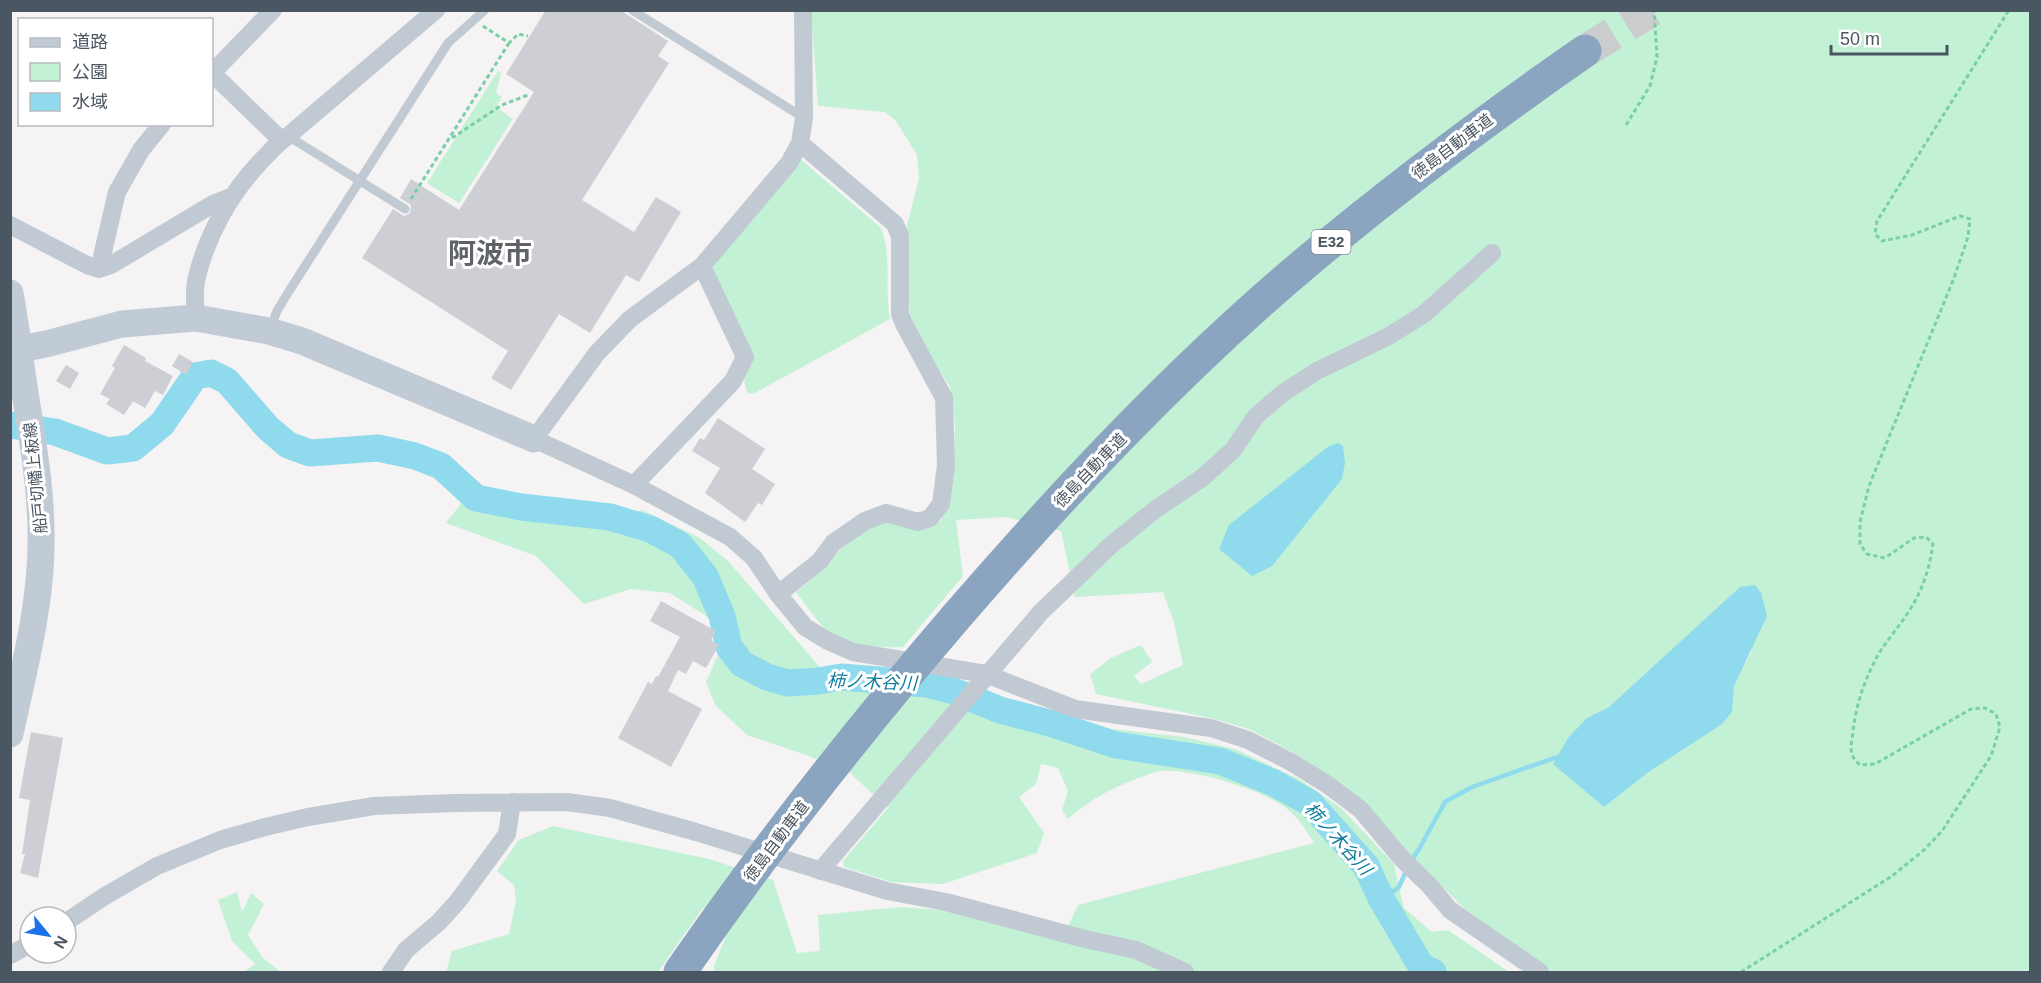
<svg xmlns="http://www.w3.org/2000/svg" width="2041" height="983" font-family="Arial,'Noto Sans JP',sans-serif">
  <rect width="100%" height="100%" fill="#f5f3f3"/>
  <path fill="#c3f1d5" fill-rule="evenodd" d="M811 11H2030V972H1551L1464 908 1405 850 1357 796 1298 755 1249 729 1215 719 1096 694 1090 674 1111 658 1141 645 1152 662 1134 676 1141 684 1183 665 1174 622 1163 592 1075 597 1061 531 1006 517 956 520 963 576 903 647C877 648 842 646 822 626 813 615 804 603 796 592L827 567 839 551 863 529 887 522 916 529 941 521 954 467 955 425 950 387 925 348 910 316 905 233 919 179 917 155 896 121 885 112 818 106ZM1752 650 1733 686 1650 771 1604 807 1587 718 1609 707Z
    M498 71 501 73 496 93 502 97 496 107 513 119 459 203 427 183Z
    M800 159 880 227C893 254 884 289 890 319L753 394 748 393C740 379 747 368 754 356L714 280 712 272 714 265Z
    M463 501 603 523 642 510 700 538 728 561 838 688 925 690 1021 723 1104 728 1184 737 1235 749 1299 779 1341 808 1394 864 1404 908 1432 932 1448 930 1509 972H714V966L731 923 703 908 658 972H446L452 951 509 934 516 901 514 885 497 871 519 840 553 826 709 859 773 880 797 953 820 951 818 915 900 907 956 911 1062 939 1078 905 1314 843C1306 830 1298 817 1285 807 1259 789 1193 769 1161 771 1156 771 1149 774 1144 776 1114 787 1092 798 1068 819L1062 810 1068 791 1058 768 1041 764 1036 784 1019 797 1044 833 1037 853 943 884 891 882 844 867 843 861 888 808 849 772 806 755 747 735 716 706 706 682 720 650 722 637 717 623 670 593 631 589 584 604 536 556 446 523Z
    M237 892 242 912 251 893 264 904 248 935 263 958 281 972H244L255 964 232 941 218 900Z"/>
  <path fill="#90daee" d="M1338 443 1343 446 1345 463 1342 479 1272 566 1252 576 1219 549 1229 525 1329 446Z
    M1755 585 1761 593 1767 616 1734 686 1732 712 1722 724 1650 771 1604 807 1553 764 1568 738 1587 718 1609 707 1740 587Z"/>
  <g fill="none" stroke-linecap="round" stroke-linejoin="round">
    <path stroke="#90daee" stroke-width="4.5" d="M1411 861 1419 849 1445 802 1472 787 1560 756
      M1382 900 1399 887 1407 869"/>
    <path stroke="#90daee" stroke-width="27" d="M10 425 55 432 107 451 133 448 162 424 195 376 211 373 227 381 268 428 288 445 310 453 378 448 415 456 441 466 476 498 521 507 610 517 650 529 680 545 705 576 722 616 729 647 742 664 767 677 788 683 818 681 842 677 926 684 951 690 1000 710 1053 724 1116 745 1220 761 1274 783 1310 803 1366 866 1382 900 1421 966 1433 972"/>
  </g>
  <path fill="#cdcfd5" d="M546 10H620L668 41 658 56 669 63 582 200 634 232 656 197 681 212 639 282 626 275 590 333 559 314 511 390 491 378 508 351 362 258 393 209 404 216 410 213 411 205 400 198 411 179 459 210 534 92 506 74Z
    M124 345 146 358 145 361 173 376 163 395 155 391 145 408 133 401 124 415 106 404 110 399 100 394 115 368 112 366Z
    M179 354 193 362 186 375 172 366Z
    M66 365 79 373 70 389 56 381Z
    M718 418 765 449 752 469 775 484 762 505 758 503 745 522 705 493 720 468 692 451 700 438 704 440Z
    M661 601 716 631 711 640 719 645 706 668 693 661 686 674 678 670 668 691 702 709 671 767 618 738 648 682 652 684 656 676 658 677 680 637 650 621Z
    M31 732 63 738 38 878 20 873 25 854H22L30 800 19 798Z"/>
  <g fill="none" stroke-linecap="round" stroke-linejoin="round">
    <path stroke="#caccce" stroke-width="33" stroke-dasharray="33 16" stroke-linecap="butt" d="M1585 51 1652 10"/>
    <path stroke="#7ad0a6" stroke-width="3" stroke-dasharray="4.5 3" stroke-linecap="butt" d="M483 26 509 43 518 34 528 36
      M1626 125 1650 86 1657 57 1654 10
      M452 138 502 105 528 95
      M411 199 509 43
      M1741 972 1892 876 1924 850 1942 831 1991 756 2000 727 1996 714 1985 708 1971 709 1875 764 1860 765C1848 755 1851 747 1853 732 1856 703 1866 675 1881 650 1892 634 1906 618 1915 601 1925 583 1930 564 1933 544L1926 537 1914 538 1885 558 1867 554 1860 544V522L1869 486 1954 278 1968 237 1970 219 1960 216 1912 235 1882 241 1875 234 1877 221 2009 10"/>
    <path stroke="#c1cad2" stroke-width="9" d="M632 10 804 118
      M288 136 405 209
      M270 329 277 311 291 288 448 43 485 10"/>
    <path stroke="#c1cad2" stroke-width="18" d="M273 10 212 73 281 140
      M803 10 804 118 800 143 789 163 702 266 630 319 597 353 534 439 634 485 730 537 754 558 778 594 805 627 828 641 853 652 986 674 1075 709 1211 728 1248 740 1291 762 1328 785 1360 809 1403 860 1428 884 1450 910 1540 972
      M10 225 89 266 99 269 111 265 213 204 231 197
      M99 269 117 192 141 150 162 124
      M196 318C195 306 194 293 196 281 206 236 230 194 261 161 270 152 278 142 288 136L436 10
      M634 485 733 381 745 357 702 266
      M778 594 820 561 833 543 865 521 886 513 918 522 930 518 941 504 946 465 944 398 904 324 900 314V236L895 224 800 143
      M820 871 1041 612 1111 545 1156 509 1202 478 1233 450 1256 416 1283 393 1317 371 1389 336 1424 314 1492 253
      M66 922 105 896 157 866 220 840 265 827 308 817 374 806 455 803 567 802 610 808 696 832 887 891 946 902 1085 939 1136 950 1185 972
      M10 955 30 944
      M391 972 406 950 439 922 458 901 507 834 512 802"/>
    <path stroke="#c1cbd6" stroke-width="27" d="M10 293C16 326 20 360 25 393 33 443 42 493 41 544 41 606 23 673 10 734
      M10 351 46 344 122 324 196 318 269 331 302 341 534 439"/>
    <path stroke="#8ba5c1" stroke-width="33" d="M680 972C765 849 858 731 956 617 1065 491 1181 367 1309 260 1398 186 1490 117 1585 51"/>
  </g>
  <g text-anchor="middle" stroke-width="6" stroke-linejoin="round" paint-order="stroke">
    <rect fill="#fff" stroke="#808990" stroke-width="1.5" x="1311.5" y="230" width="39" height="24" rx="4.5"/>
    <g font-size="15" font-weight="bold" fill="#4a5661">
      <text x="1331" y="247">E32</text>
    </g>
    <g font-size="16" fill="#4a5661" stroke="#fff">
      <text transform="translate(1452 146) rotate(-37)" y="6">徳島自動車道</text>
      <text transform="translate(1090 470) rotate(-46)" y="6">徳島自動車道</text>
      <text transform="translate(35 478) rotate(-96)" y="6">船戸切幡上板線</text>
      <text transform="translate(776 841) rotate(-53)" y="6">徳島自動車道</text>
    </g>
    <g font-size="18" font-style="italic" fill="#0c7c9b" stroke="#fff">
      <text transform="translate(872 682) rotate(2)" y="6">柿ノ木谷川</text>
      <text transform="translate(1338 839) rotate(48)" y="6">柿ノ木谷川</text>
    </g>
    <g font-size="28" font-weight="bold" fill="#5f6368" stroke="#fff">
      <text x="490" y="263">阿波市</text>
    </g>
  </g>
  <rect width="2041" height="983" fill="none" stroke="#4a5661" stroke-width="24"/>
  <rect x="18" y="18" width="195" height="108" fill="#ffffff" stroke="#b7bbc0" stroke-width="1.5"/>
  <rect x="30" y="38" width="30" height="9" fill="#c1cbd6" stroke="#b7bbc0" stroke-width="1.5"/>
  <text x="72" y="48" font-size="18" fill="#4a5661">道路</text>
  <rect x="30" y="63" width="30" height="18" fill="#c3f1d5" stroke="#b7bbc0" stroke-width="1.5"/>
  <text x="72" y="78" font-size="18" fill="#4a5661">公園</text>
  <rect x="30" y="93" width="30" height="18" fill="#90daee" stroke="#b7bbc0" stroke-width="1.5"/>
  <text x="72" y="108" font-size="18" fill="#4a5661">水域</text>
  <g transform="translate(48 935) rotate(120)"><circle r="28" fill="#ffffff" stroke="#b7bbc0" stroke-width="1.5"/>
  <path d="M0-4.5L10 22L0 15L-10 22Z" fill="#1a73e8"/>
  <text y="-9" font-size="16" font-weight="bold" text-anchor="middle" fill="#4a5661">N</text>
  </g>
  <path d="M1831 45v9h116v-9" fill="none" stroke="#4a5661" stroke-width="3"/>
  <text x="1840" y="45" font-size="18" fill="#4a5661" stroke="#ffffff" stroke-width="4.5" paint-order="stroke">50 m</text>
</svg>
